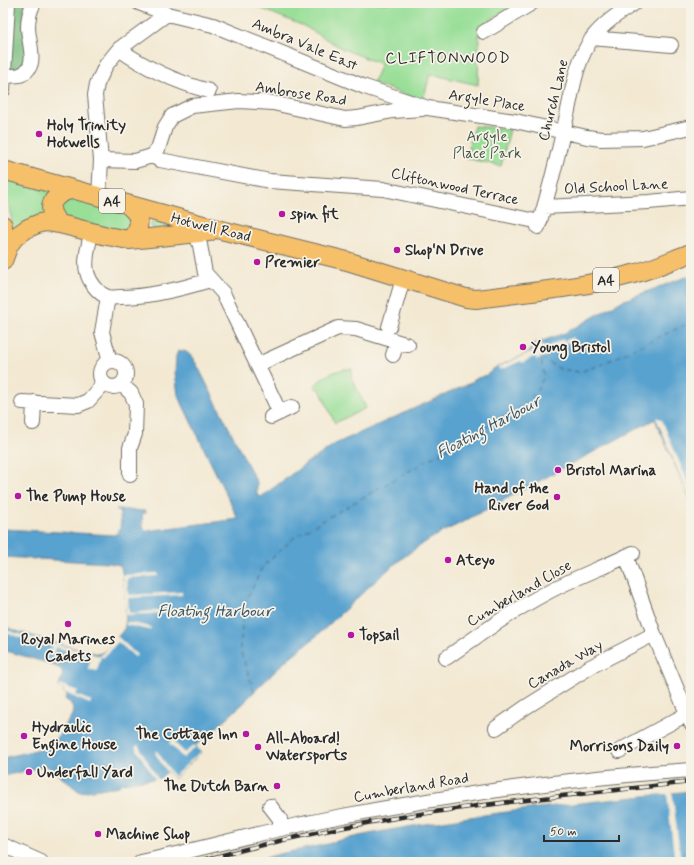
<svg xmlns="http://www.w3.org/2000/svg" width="694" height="865" font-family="Mynerve,sans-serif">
  <rect width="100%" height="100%" fill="#f7f3e8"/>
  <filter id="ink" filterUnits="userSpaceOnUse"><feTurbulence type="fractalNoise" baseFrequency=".025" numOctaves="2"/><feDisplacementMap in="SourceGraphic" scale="8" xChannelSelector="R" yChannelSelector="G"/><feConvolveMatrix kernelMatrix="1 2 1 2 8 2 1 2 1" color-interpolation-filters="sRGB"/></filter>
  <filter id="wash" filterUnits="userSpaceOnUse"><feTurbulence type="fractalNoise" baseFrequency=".012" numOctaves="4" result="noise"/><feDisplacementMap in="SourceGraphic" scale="16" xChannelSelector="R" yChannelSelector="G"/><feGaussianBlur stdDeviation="0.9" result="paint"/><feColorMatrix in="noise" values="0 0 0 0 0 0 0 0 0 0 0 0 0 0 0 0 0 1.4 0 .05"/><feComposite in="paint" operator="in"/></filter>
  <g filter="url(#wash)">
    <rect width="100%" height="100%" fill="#f3e9d3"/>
    <path fill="#99df98" stroke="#628562" d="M247 3H518L479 27 478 85 430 74 423 101 373 83 381 64 343 49 304 26Z
      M474 126 510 129 501 166 466 158Z
      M3 174 54 189 46 215 13 233 10 209 3 189Z
      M71 197 126 211 132 217 127 232 62 219 58 205Z
      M155 221 179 227 153 229 151 225 152 222Z
      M345 369H352L351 377 366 408 335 423 320 390 314 387C322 376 333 372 345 369Z"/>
    <path fill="#7abe80" stroke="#527456" d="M14 3H29L28 52 23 66 19 69H9Z"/>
    <path fill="#58a2cf" stroke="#42667d" d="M691 275V502L655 419 457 525C401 550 365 592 321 632 311 641 300 649 290 657 275 671 260 686 246 700V701L199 743 195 745 201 753 174 779 168 771 160 778 121 783 119 786 80 792 47 766 3 776V758L52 746 72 715C74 706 72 704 65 699L67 694 63 692 64 689 58 687 63 674 61 669 48 663 3 650V627L8 628 16 631 73 648 99 654 103 652C108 647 121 634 124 629 128 622 124 571 120 565L108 563 3 557V529L114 535C123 531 120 521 120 513L116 509 146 511V513L142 514 143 528 146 531 238 519 178 395 175 372 176 356 178 351C188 349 192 357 197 365L257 483V495L261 497 312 459H314L335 444 473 382 474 379C481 377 488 376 493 369L528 353 532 349 531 345 565 333 622 301Z
      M691 791V862H251L279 854 328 844 340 840C455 815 573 804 691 791Z"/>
    <path fill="#f3e9d3" d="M573 337 574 339 547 352 548 355 537 360 535 356 522 363 521 361 500 370 498 367 533 351V349L538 347 536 343H537L539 342 541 346 543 345 545 348 563 339 564 341Z
      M656 418H659L662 420 691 490V502Z
      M158 573V576L127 578 128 595 182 592V595L128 598 129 613 165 610 166 613 126 615 123 575Z
      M126 622 151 627 150 630 126 625Z
      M3 629 39 640 38 643 3 632Z
      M117 636 137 655 135 657 118 642 103 658 101 656 97 671 88 669 91 657 74 653 72 660 69 659 71 651 55 647 53 655 50 654 53 643 100 656Z
      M59 684 78 691 76 695 91 701 90 704 63 692 64 689 58 687Z
      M180 732 183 735 175 743 185 753 194 745 196 747 183 758 169 743Z
      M138 745 158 779H155L135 747Z
      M157 751 174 776 200 752 201 753 174 779 168 771 167 772 155 753Z
      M672 791 681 862H675L667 794 652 795V793Z"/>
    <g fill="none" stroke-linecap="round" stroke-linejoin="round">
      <path stroke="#3b5564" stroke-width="1" stroke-dasharray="5 4" stroke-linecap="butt" d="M541 358 560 369 579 372 598 366 691 322
        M254 692 240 649 244 605 263 566 296 536 520 407 535 394 544 377 541 358"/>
    </g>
  </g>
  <g filter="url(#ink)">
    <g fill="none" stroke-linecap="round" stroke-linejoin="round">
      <defs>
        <path id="minor" d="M139 3 167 14 213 25 365 87 428 108 515 121 587 137 601 139 643 138 691 127
          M484 32 532 3
          M592 38 671 45
          M119 49C147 69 176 82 209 91
          M4 76C9 76 15 76 20 75 40 67 28 43 28 27 28 19 30 10 34 3
          M3 90 8 3
          M152 156 160 160 270 181 383 189 540 222
          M101 160 135 161 152 156 158 149 165 127 172 116 192 106 239 101 273 103 345 119 357 118 393 111 422 109
          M99 197 101 160 95 95 97 84 106 65 119 49 167 14
          M544 207 649 202 691 198
          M538 227C549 194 557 158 565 124 572 95 575 61 593 37 604 23 620 12 635 3
          M91 233C89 245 84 259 87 272 89 281 98 294 108 297 111 298 117 297 120 297 150 297 181 289 210 280
          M195 233 200 245 205 273 223 293 280 413
          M108 297 102 332 110 361
          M389 327 403 279
          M393 355 397 342
          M100 374a13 13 0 1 1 26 0a13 13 0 1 1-26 0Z
          M257 365 338 328 356 329 408 345
          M121 384 131 393 136 404 135 434 130 448V475
          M22 402 78 405 88 401 104 383
          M271 417 292 407
          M33 423 34 402
          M626 556 654 634 691 723
          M446 658C479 635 512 611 548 592 576 577 605 567 633 553
          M496 728 526 707 590 667 654 634
          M619 751 687 714
          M270 806 280 819V829
          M3 845 41 862
          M141 862C205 848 268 830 332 818 450 795 571 778 691 770"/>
        <path id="major" d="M3 170 221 230 347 261 466 298 476 299C528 292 582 288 633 274 653 269 672 260 691 253
          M129 206C142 216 142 228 129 240
          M60 224C44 209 51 196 70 190
          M3 225V256
          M3 261 9 245 15 237 28 228 40 223 47 222 60 224 107 236 129 240 209 232"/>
      </defs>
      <use href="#minor" stroke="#716e66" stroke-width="16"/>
      <use href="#major" stroke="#716e66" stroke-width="20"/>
      <use href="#minor" stroke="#fff" stroke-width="14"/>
      <use href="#major" stroke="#f6c06b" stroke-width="18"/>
      <defs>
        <path id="rail" d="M196 862C234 852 272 842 311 834 436 807 564 796 691 782"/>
      </defs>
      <use href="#rail" stroke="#2b2b2b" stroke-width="4.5"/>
      <use href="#rail" stroke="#f7f3e8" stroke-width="3" stroke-dasharray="9" stroke-linecap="butt"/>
    </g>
  </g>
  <g fill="#b5179e" stroke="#f7f3e8" stroke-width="1.5">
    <circle cx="39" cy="134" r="4"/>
    <circle cx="282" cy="214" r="4"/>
    <circle cx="397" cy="250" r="4"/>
    <circle cx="257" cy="262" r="4"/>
    <circle cx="523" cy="347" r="4"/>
    <circle cx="558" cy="470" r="4"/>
    <circle cx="18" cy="496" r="4"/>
    <circle cx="557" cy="497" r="4"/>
    <circle cx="448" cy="560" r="4"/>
    <circle cx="68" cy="624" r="4"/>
    <circle cx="351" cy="635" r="4"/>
    <circle cx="246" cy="734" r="4"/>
    <circle cx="24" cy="736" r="4"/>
    <circle cx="677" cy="746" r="4"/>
    <circle cx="258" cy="747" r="4"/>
    <circle cx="29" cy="772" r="4"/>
    <circle cx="277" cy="786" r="4"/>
    <circle cx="98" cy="834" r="4"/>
  </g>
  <g text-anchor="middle" stroke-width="3.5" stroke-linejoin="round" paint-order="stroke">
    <g fill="#f7f3e8" stroke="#686764" stroke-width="1">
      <rect x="99" y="189" width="26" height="24" rx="3"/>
      <rect x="593" y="268" width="26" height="24" rx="3"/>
    </g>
    <g font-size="14" font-weight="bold" fill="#2b2b2b">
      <text x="112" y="206">A4</text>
      <text x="606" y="285">A4</text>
    </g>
    <g font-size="15" fill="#2b2b2b" stroke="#f7f3e8">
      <text transform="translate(305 44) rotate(23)" y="5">Ambra Vale East</text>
      <text transform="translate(301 93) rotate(9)" y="5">Ambrose Road</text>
      <text transform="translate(487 100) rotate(9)" y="5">Argyle Place</text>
      <text transform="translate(553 100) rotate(-76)" y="5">Church Lane</text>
      <text transform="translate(455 186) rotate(12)" y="5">Cliftonwood Terrace</text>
      <text transform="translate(616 186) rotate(-3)" y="5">Old School Lane</text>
      <text transform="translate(211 227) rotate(14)" y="5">Hotwell Road</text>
      <text transform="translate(519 593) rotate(-30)" y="5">Cumberland Close</text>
      <text transform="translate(565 664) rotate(-30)" y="5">Canada Way</text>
      <text transform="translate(411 787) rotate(-10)" y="5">Cumberland Road</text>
    </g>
    <g font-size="15" font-weight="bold" fill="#2b2b2b" stroke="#f7f3e8" text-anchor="start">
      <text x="47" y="130">Holy Trinity<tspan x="47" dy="17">Hotwells</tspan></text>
      <text x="290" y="219">spin fit</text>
      <text x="405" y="255">Shop'N Drive</text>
      <text x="265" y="267">Premier</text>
      <text x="531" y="352">Young Bristol</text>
      <text x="566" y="475">Bristol Marina</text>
      <text x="549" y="493" text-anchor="end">Hand of the<tspan x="549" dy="17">River God</tspan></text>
      <text x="26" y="501">The Pump House</text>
      <text x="456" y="565">Ateyo</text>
      <text x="359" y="640">Topsail</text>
      <text x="68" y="644" text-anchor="middle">Royal Marines<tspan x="68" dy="17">Cadets</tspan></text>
      <text x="32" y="732">Hydraulic<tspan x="32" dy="17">Engine House</tspan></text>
      <text x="238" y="739" text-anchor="end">The Cottage Inn</text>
      <text x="266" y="743">All-Aboard!<tspan x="266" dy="17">Watersports</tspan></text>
      <text x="669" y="751" text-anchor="end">Morrisons Daily</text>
      <text x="37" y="777">Underfall Yard</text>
      <text x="269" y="791" text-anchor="end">The Dutch Barn</text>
      <text x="106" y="839">Machine Shop</text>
    </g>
    <g font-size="15" fill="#465846" stroke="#f7f3e8">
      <text x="487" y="141">Argyle<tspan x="487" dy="17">Place Park</tspan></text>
    </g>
    <g font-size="16" letter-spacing="1" fill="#2b2b2b" stroke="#f7f3e8">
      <text x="448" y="63">CLIFTONWOOD</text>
    </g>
    <g font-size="16" font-style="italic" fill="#3b5564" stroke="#f7f3e8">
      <text transform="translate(488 426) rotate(-28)" y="6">Floating Harbour</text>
      <text x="215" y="616">Floating Harbour</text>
    </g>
  </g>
  <rect width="694" height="865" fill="none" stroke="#f7f3e8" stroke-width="16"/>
  <path d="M544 835v6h75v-6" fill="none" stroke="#2b2b2b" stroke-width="2"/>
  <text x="550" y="835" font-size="12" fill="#2b2b2b" stroke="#f7f3e8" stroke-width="3" paint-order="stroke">50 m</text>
</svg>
